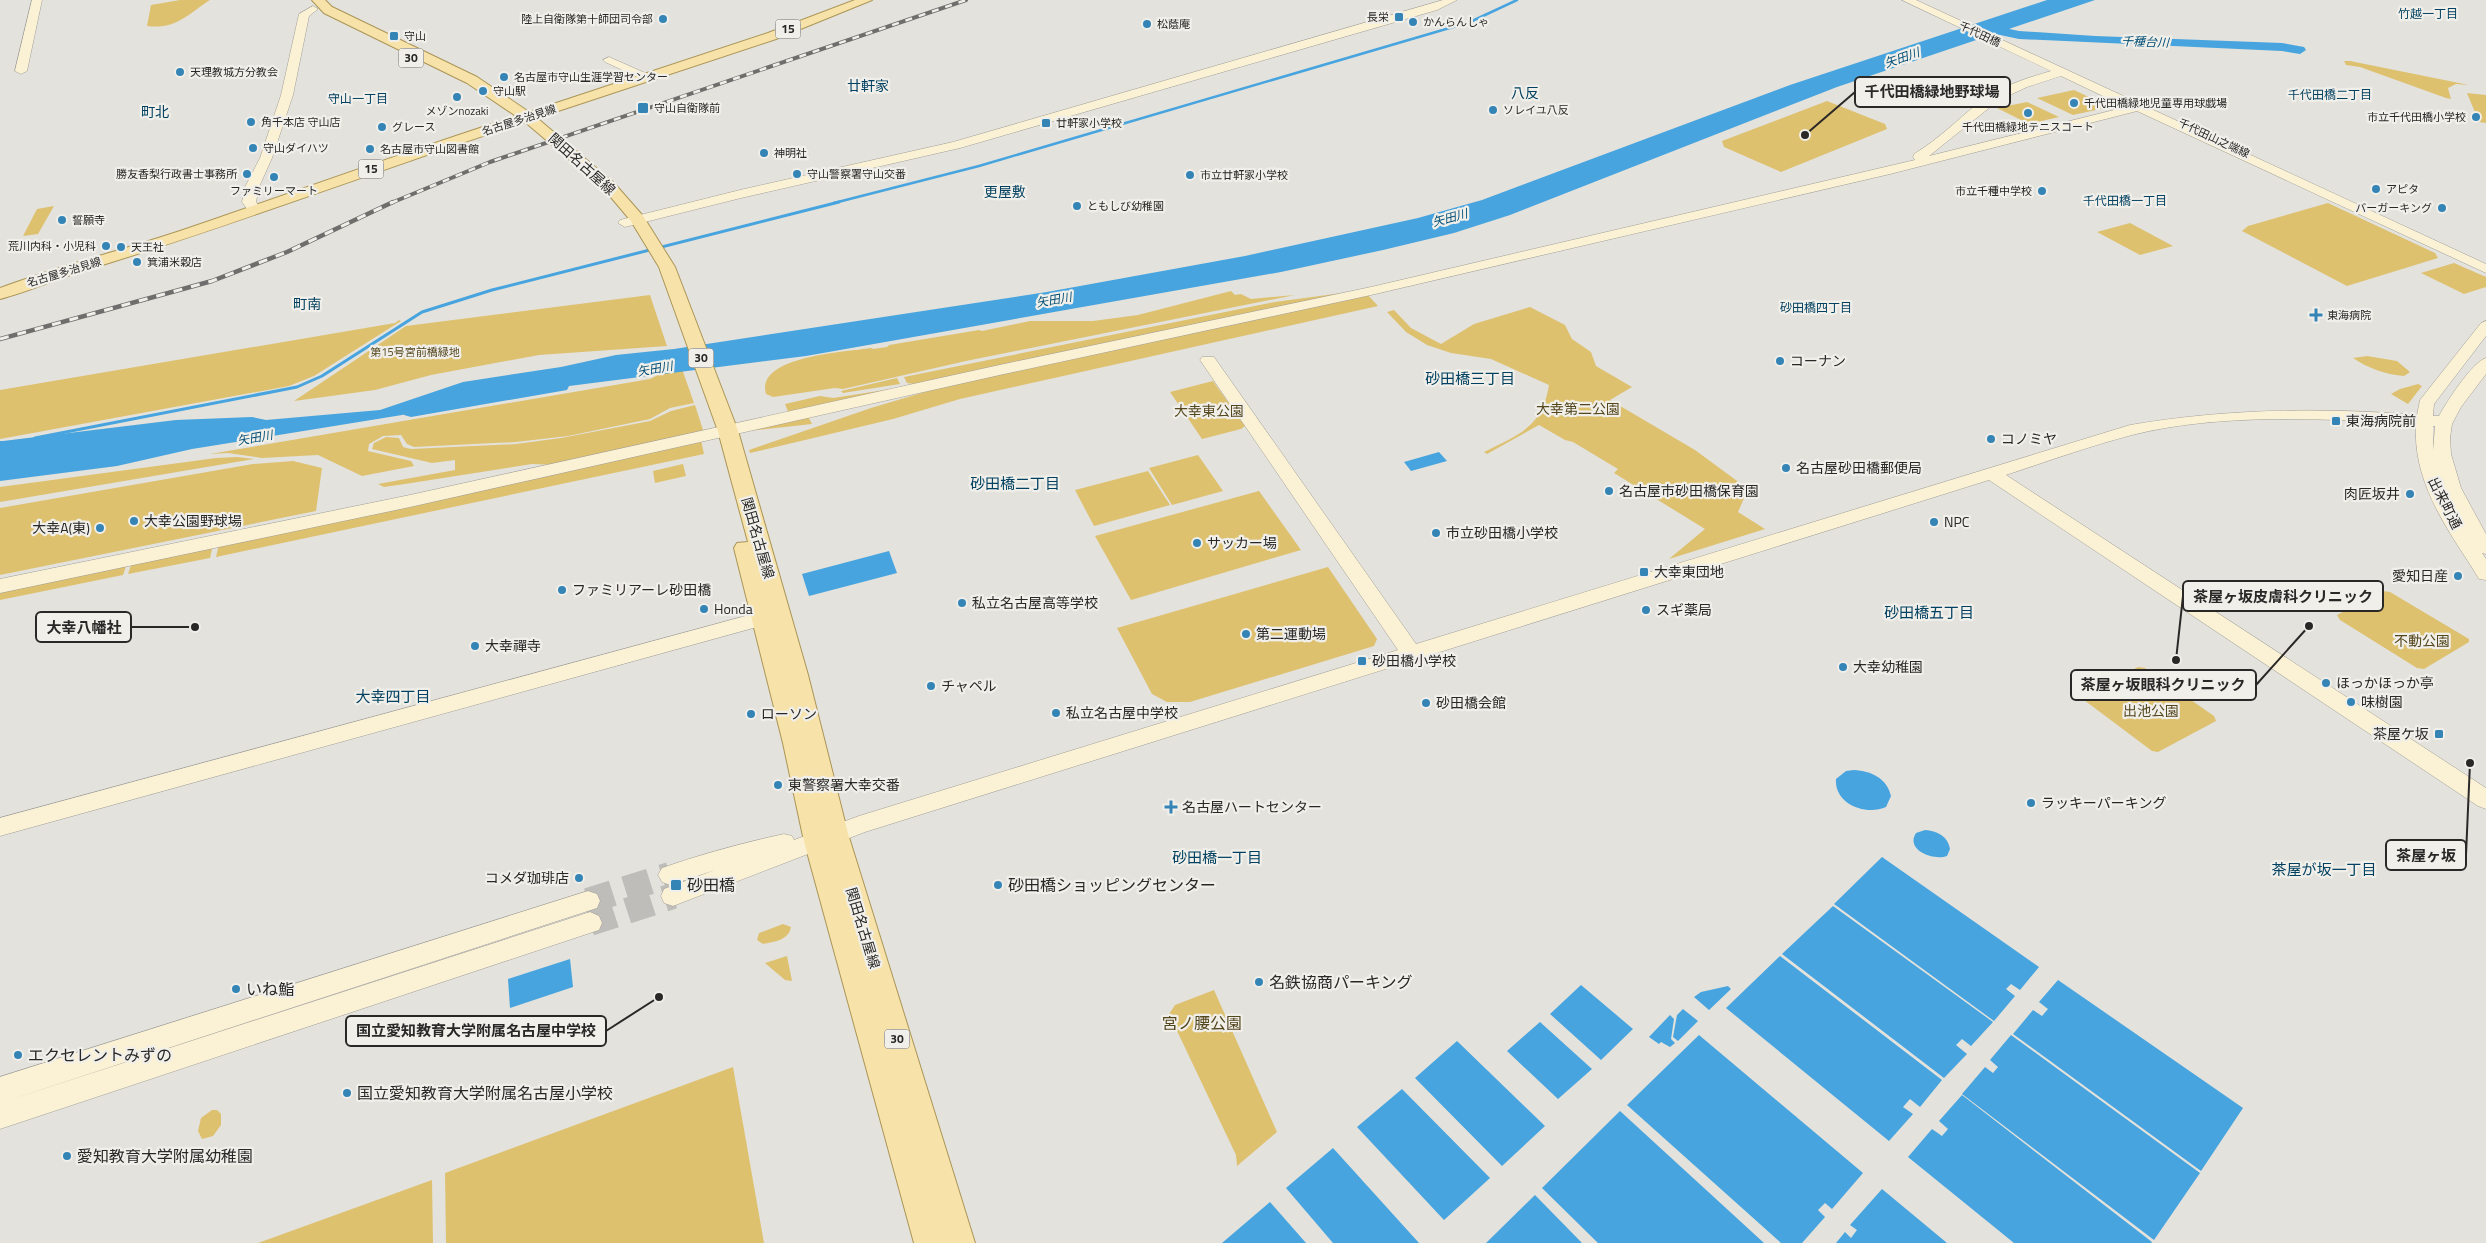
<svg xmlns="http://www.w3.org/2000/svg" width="2486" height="1243" font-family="'Titillium Web','Noto Sans JP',sans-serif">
  <rect width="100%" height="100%" fill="#e3e2dd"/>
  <path fill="#dec16f" d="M180 0H210C188 14 176 30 147 26L151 5Z
    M2344 61H2350L2469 85 2456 84 2448 88 2451 99 2446 98 2360 67 2346 65Z
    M2074 90 2110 107 2073 115 2037 98Z
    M2467 93 2486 95V123L2479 122Z
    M1827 101 1885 124 1887 129 1781 172 1724 147 1722 141Z
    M2027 102 2059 117 2029 124 1997 108Z
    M2328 203 2435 253 2438 258 2347 286 2242 231 2248 226Z
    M54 206 38 234 23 236 37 209Z
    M2130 223 2173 246 2140 255 2097 232Z
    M2454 263 2486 277V287L2464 294 2421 273Z
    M1364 290 914 384 907 383 904 377 1275 302Z
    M1231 291 1235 295 1241 294 1251 299 1295 295 966 361 843 389 835 388 773 397 766 394C755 356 846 352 871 348L873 349 887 347 889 345 979 330 982 331 1030 321H1093L1138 315Z
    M1367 294 1378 306 960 399 893 419 750 453 749 450 871 408 965 380Z
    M650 295 667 346 539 355 431 375 375 390 294 401 406 326Z
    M1530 307 1565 325 1572 339 1591 352 1596 366 1632 387 1610 400 1695 450 1748 489 1738 512 1765 529 1669 559 1705 529 1614 473 1618 469 1573 442 1565 440 1539 425 1487 454 1484 452C1519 434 1542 428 1549 385L1491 359 1451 353 1427 345 1406 332 1387 312 1394 310 1411 328 1441 344 1474 324Z
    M399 320 401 321 314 376 289 386 0 439V390L395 323Z
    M2367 356 2397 361 2410 372 2404 376C2388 375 2367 368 2353 358Z
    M682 369 694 403 670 408 650 419 568 436 516 442 414 447 407 444 401 435 383 436 369 444 368 451 411 461 414 466 362 476 318 455 262 458 228 453 210 454 650 379 658 375Z
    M897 378 900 384 843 393 841 391Z
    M1213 381 1245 426 1241 429 1202 439 1170 392Z
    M2418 384 2422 386 2408 404 2391 394 2400 389Z
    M904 387 789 414 785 404 820 396 833 398Z
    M695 405 704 433 560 465 532 464 405 484 384 487 378 484 455 470V460L432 463 372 449 374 443 386 437 399 438 403 447 411 449 516 444 561 438 650 421 671 411Z
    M808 416 812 424 748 431Z
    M701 440 704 454 216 557 219 544Z
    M1198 455 1223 491 1172 505 1149 468Z
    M237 457 254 459 0 502V487L216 458Z
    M293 461 322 468 316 511 0 575V508L253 464Z
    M683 464 686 476 655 483 653 471Z
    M1148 471 1170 505 1094 526 1075 490Z
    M1259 491 1301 550 1131 600 1095 536Z
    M213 545 210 558 128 574 132 562Z
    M127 563 123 575 0 600V589Z
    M1328 567 1377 639 1374 646 1190 702H1167L1152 694 1117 628Z
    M2383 591 2390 592 2469 639V642L2424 669 2417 668 2340 620 2337 615Z
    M2138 667 2145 668 2214 716 2216 721 2158 752 2152 751 2084 700V694Z
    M783 924 791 927C789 940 774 942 763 944L757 940 759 933Z
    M787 956 792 981 785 980 765 963Z
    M1214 990 1277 1132 1237 1166 1236 1155 1169 1014 1175 1005Z
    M733 1067 764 1243H446L445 1173Z
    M212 1110H217L221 1114V1125L213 1136 202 1139 198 1131 201 1118Z
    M432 1180 433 1243H258Z"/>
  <path fill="#47a4de" d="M2047 0H2095L1837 87 1510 215 1454 233 1383 250 1281 272 806 356 475 398 402 415 192 449 117 466 0 481V441H3L176 420 252 417 266 420 380 410 463 382 561 367 616 355 674 349 1047 292 1245 256 1418 218 1482 200 1790 85Z
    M1439 452 1447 461 1411 471 1404 462Z
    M889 551 897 573 809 596 802 574Z
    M1854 770C1871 771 1887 778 1891 796L1886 807C1866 816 1834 804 1836 779L1846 771Z
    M1925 830C1937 831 1948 836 1950 849L1947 856C1933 861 1905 850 1916 833Z
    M1882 857 2039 967 2020 990 2011 984 2006 989 2015 996 1994 1021 1834 904Z
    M1833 906 1993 1022 1971 1046 1962 1039 1956 1045 1967 1054 1944 1078 1782 954Z
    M1780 956 1942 1080 1920 1107 1910 1099 1903 1107 1913 1114 1889 1141 1726 1008Z
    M570 959 573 987 510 1008 508 979Z
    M2058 980 2243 1108 2201 1171 2013 1034 2033 1010 2042 1016 2048 1009 2039 1002Z
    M1581 985 1633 1029 1601 1060 1550 1014Z
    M1728 986 1731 989 1709 1010 1694 997 1701 992Z
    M1683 1009 1698 1021 1678 1041 1673 1037 1677 1015Z
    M1670 1015 1674 1019 1671 1039 1675 1043 1670 1047 1661 1042 1659 1044 1649 1037Z
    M1540 1022 1592 1069 1558 1099 1507 1051Z
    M1699 1035 1863 1173 1832 1209 1825 1203 1818 1210 1825 1217 1802 1243H1781L1627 1105Z
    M2011 1035 2200 1173 2154 1240 1962 1094 1985 1067 1993 1073 1998 1067 1990 1060Z
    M1457 1041 1545 1126 1502 1166 1415 1078Z
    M1402 1089 1490 1178 1444 1220 1357 1127Z
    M1962 1095 2152 1242 2151 1243H2014L1908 1157 1932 1129 1942 1136 1948 1129 1939 1121Z
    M1620 1111 1764 1243H1598L1542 1188Z
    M1333 1148 1419 1243H1333L1286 1188Z
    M1882 1189 1947 1243H1836L1845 1232 1851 1238 1857 1230 1850 1225Z
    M1535 1195 1582 1243H1486Z
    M1270 1202 1306 1243H1222Z"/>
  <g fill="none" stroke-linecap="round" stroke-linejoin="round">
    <path stroke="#47a4de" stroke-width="2.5" d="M834 203 979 166 1470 22 1517 0"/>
    <path stroke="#47a4de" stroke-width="3" d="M35 438 297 387 322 376 422 312 492 290 839 202"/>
    <path fill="#47a4de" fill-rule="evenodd" d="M1990 25 2019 31 2095 36 2282 43 2304 47 2306 50 2300 54 2282 51 2019 39 1986 32 1984 29 1986 26Z
      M560 380 567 382 569 386 567 390 411 417 404 415 402 411 404 407 411 405Z"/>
    <path stroke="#bebdb9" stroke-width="26" stroke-dasharray="26 13" stroke-linecap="butt" d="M588 901 670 875
      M590 923 673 896"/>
    <defs>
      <path id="secondary" d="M32 0H42L27 71 21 74 15 71Z
        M1443 0H1457L1437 10 960 148 741 198 625 227 618 223 620 220 740 190 953 142Z
        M1902 0H1916L2486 264V273L2137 111 1890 174 1371 295 1004 374 410 507 0 593V579L410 495 1004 364 1371 287 1915 160 1913 157 1914 154C1939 139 1958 119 1981 101 2001 86 2027 78 2051 71ZM2061 76 2126 107 1929 156 1999 100 2027 87Z
        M313 6 318 9 309 16 293 95 272 158 259 187 256 202 262 210 255 214 250 213 242 202 245 187 260 158 281 95 299 14Z
        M609 57 652 76 654 78 652 80H644L605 62 603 60Z
        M2486 321V336L2434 404 2433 416H2439C2446 403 2472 362 2486 358V374L2461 407 2452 424 2450 438 2451 454 2461 488 2486 534V554L2482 553 2486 559V580L2479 579 2471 566C2443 523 2413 479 2416 425 2327 418 2219 413 2132 435 2090 446 2048 461 2006 475L2486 788V809L2478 806 1989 480 865 832 673 906 664 903 661 896 664 889 715 870 670 885 662 882 658 875 662 868C702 854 742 843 784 834L792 836 794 840 859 816 1398 650 1200 360 1202 357H1214L1416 644 2130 425C2225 409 2320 407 2417 415L2420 400 2481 323ZM2433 426H2435L2433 451Z
        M779 607 786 609 789 614 786 619 0 836V818Z
        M588 891 597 894 600 901 597 908 3 1102 590 912 599 916 602 923 599 930 0 1129V1077Z"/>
      <path id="primary" d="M312 0H325L332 7 477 77 529 112 768 33 855 0H872L776 39 537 118 614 183 643 216 675 267 738 431 808 675 848 834 975 1243H914L804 841 783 743 734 548 737 543 748 542 718 431 659 267 631 221 604 189 525 122C377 170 232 226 83 271 55 279 28 292 0 299V288C59 266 120 251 180 231 292 193 404 152 516 116L467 83 324 13Z"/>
    </defs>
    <use href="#secondary" stroke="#9f9e99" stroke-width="1"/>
    <use href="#primary" stroke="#ab9556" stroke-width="2"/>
    <use href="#secondary" fill="#fbf1d4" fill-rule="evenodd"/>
    <use href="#primary" fill="#f7e3a9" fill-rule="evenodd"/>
    <defs>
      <path id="rail-far1" d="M391 203 490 162 966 0"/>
      <path id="rail" d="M0 339 212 281 287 252 393 202"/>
    </defs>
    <use href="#rail-far1" stroke="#6f6e6c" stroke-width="4"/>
    <use href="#rail" stroke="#6f6e6c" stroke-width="4.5"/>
    <use href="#rail-far1" stroke="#f1efea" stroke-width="2.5" stroke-dasharray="7" stroke-linecap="butt"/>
    <use href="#rail" stroke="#f1efea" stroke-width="3" stroke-dasharray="9" stroke-linecap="butt"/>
  </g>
  <g fill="#3484b6" stroke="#f1efea" stroke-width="2">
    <rect x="1394" y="12" width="10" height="10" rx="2.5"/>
    <circle cx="663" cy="19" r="5"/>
    <circle cx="1413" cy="22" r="5"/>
    <circle cx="1147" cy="24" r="5"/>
    <rect x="389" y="31" width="10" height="10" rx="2.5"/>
    <circle cx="180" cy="72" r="5"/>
    <circle cx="504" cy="77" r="5"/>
    <circle cx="483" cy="91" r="5"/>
    <circle cx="457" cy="97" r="5"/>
    <circle cx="2074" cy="103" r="5"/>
    <rect x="637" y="102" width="12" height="12" rx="2.5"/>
    <circle cx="1493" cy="110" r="5"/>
    <circle cx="2028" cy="113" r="5"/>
    <circle cx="2476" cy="117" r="5"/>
    <circle cx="251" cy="122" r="5"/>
    <rect x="1041" y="118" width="10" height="10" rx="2.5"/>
    <circle cx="382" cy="127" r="5"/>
    <circle cx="253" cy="148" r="5"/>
    <circle cx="370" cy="149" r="5"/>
    <circle cx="764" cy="153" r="5"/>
    <circle cx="247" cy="174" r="5"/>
    <circle cx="797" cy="174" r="5"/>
    <circle cx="1190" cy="175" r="5"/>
    <circle cx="274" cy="177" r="5"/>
    <circle cx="2376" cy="189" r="5"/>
    <circle cx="2042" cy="191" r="5"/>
    <circle cx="1077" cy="206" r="5"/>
    <circle cx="2442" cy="208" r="5"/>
    <circle cx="62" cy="220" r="5"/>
    <circle cx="106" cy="246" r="5"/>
    <circle cx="121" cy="247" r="5"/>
    <circle cx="137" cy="262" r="5"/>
    <path d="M2313.5 307.5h5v5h5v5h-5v5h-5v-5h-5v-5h5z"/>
    <circle cx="1780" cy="361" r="5"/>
    <rect x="2331" y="416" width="10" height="10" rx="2.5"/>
    <circle cx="1991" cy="439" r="5"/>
    <circle cx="1786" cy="468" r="5"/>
    <circle cx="1609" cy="491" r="5"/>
    <circle cx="2410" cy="494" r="5"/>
    <circle cx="134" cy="521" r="5"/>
    <circle cx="1934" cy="522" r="5"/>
    <circle cx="100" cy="528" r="5"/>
    <circle cx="1436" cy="533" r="5"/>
    <circle cx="1197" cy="543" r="5"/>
    <rect x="1639" y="567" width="10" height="10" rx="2.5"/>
    <circle cx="2458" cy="576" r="5"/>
    <circle cx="562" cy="590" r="5"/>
    <circle cx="962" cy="603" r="5"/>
    <circle cx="704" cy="609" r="5"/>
    <circle cx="1646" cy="610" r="5"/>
    <circle cx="1246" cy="634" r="5"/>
    <circle cx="475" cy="646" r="5"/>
    <rect x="1357" y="656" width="10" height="10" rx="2.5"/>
    <circle cx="1843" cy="667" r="5"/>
    <circle cx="2326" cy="683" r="5"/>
    <circle cx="931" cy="686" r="5"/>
    <circle cx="2351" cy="702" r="5"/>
    <circle cx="1426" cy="703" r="5"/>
    <circle cx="1056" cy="713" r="5"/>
    <circle cx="751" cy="714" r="5"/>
    <rect x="2434" y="729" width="10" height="10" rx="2.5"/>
    <circle cx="778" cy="785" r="5"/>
    <circle cx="2031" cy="803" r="5"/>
    <path d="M1168.5 799.5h5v5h5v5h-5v5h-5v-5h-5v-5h5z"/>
    <circle cx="579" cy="878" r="5"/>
    <rect x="670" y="879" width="12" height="12" rx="2.5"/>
    <circle cx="998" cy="885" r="5"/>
    <circle cx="1259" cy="982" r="5"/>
    <circle cx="236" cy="989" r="5"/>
    <circle cx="18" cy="1055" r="5"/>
    <circle cx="347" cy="1093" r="5"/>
    <circle cx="67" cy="1156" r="5"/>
  </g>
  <g text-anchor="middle" stroke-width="4.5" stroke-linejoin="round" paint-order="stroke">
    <g font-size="11" fill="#292827" stroke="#f1efea" text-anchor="start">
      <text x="1389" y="21" text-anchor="end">長栄</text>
      <text x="653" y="23" text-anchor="end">陸上自衛隊第十師団司令部</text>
      <text x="1423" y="26">かんらんしゃ</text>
      <text x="1157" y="28">松蔭庵</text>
      <text x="404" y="40">守山</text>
      <text x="190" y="76">天理教城方分教会</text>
      <text x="514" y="81">名古屋市守山生涯学習センター</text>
      <text x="493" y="95">守山駅</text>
      <text x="2084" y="107">千代田橋緑地児童専用球戯場</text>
      <text x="654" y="112">守山自衛隊前</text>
      <text x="1503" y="114">ソレイユ八反</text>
      <text x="457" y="115" text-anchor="middle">メゾンnozaki</text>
      <text x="2466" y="121" text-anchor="end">市立千代田橋小学校</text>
      <text x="261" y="126">角千本店 守山店</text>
      <text x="1056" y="127">廿軒家小学校</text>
      <text x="392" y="131">グレース</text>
      <text x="2028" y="131" text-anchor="middle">千代田橋緑地テニスコート</text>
      <text x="263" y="152">守山ダイハツ</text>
      <text x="380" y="153">名古屋市守山図書館</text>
      <text x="774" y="157">神明社</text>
      <text x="237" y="178" text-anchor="end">勝友香梨行政書士事務所</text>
      <text x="807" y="178">守山警察署守山交番</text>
      <text x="1200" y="179">市立廿軒家小学校</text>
      <text x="2386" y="193">アピタ</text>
      <text x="274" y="195" text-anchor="middle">ファミリーマート</text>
      <text x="2032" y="195" text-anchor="end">市立千種中学校</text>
      <text x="1087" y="210">ともしび幼稚園</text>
      <text x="2432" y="212" text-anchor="end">バーガーキング</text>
      <text x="72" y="224">誓願寺</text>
      <text x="96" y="250" text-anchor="end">荒川内科・小児科</text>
      <text x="131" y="251">天王社</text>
      <text x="147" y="266">箕浦米穀店</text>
      <text x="2327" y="319">東海病院</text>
    </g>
    <g font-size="11" fill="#292827" stroke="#f1efea">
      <text transform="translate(1980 34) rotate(25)" y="4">千代田橋</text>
      <text transform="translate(519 120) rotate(-18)" y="4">名古屋多治見線</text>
      <text transform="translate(2214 138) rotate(25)" y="4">千代田山之端線</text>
      <text transform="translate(64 272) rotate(-17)" y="4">名古屋多治見線</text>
    </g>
    <g font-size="11" fill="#54471e" stroke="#f1efea">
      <text x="415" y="356">第15号宮前橋緑地</text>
    </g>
    <g font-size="12" fill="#004060" stroke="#f1efea">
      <text x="2428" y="18">竹越一丁目</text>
      <text x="2330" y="99">千代田橋二丁目</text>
      <text x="358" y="103">守山一丁目</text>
      <text x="2125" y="205">千代田橋一丁目</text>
      <text x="1816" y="312">砂田橋四丁目</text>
    </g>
    <g fill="#f1efea" stroke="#656462" stroke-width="1">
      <rect x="775.5" y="19.5" width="25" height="19" rx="4"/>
      <rect x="398.5" y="48.5" width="25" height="19" rx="4"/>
      <rect x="358.5" y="159.5" width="25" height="19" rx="4"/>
      <rect x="688.5" y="348.5" width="25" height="19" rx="4"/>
      <rect x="884.5" y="1029.5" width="25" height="19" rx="4"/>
    </g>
    <g font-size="12" font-weight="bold" fill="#292827">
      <text x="788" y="33">15</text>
      <text x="411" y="62">30</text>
      <text x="371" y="173">15</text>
      <text x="701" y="362">30</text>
      <text x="897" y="1043">30</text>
    </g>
    <g font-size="12" font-style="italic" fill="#014e75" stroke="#f1efea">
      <text transform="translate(2145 42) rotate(2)" y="4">千種台川</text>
      <text transform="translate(1902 58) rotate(-19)" y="4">矢田川</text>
      <text transform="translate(1450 218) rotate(-15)" y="4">矢田川</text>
      <text transform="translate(1054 300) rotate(-10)" y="4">矢田川</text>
      <text transform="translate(655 369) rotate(-10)" y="4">矢田川</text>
      <text transform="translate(255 438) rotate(-10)" y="4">矢田川</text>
    </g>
    <g font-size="14" fill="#004060" stroke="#f1efea">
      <text x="868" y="91">廿軒家</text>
      <text x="1525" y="98">八反</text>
      <text x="155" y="117">町北</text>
      <text x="1005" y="197">更屋敷</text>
      <text x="307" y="309">町南</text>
    </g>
    <g font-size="14" fill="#292827" stroke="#f1efea">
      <text transform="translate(582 164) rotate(42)" y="5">関田名古屋線</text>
      <text transform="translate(2445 503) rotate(63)" y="5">出来町通</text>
      <text transform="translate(758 538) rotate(74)" y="5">関田名古屋線</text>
      <text transform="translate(863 928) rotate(73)" y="5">関田名古屋線</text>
    </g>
    <g font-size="14" fill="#292827" stroke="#f1efea" text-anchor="start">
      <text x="1790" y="366">コーナン</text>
      <text x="2346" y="426">東海病院前</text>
      <text x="2001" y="444">コノミヤ</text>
      <text x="1796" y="473">名古屋砂田橋郵便局</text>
      <text x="1619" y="496">名古屋市砂田橋保育園</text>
      <text x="2400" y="499" text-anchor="end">肉匠坂井</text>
      <text x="144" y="526">大幸公園野球場</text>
      <text x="1944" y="527">NPC</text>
      <text x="90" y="533" text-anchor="end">大幸A(東)</text>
      <text x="1446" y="538">市立砂田橋小学校</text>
      <text x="1207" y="548">サッカー場</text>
      <text x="1654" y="577">大幸東団地</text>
      <text x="2448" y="581" text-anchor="end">愛知日産</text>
      <text x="572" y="595">ファミリアーレ砂田橋</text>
      <text x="972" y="608">私立名古屋高等学校</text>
      <text x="714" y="614">Honda</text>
      <text x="1656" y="615">スギ薬局</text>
      <text x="1256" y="639">第二運動場</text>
      <text x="485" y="651">大幸禪寺</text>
      <text x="1372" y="666">砂田橋小学校</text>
      <text x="1853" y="672">大幸幼稚園</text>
      <text x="2336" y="688">ほっかほっか亭</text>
      <text x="941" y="691">チャペル</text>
      <text x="2361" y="707">味樹園</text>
      <text x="1436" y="708">砂田橋会館</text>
      <text x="1066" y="718">私立名古屋中学校</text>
      <text x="761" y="719">ローソン</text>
      <text x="2429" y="739" text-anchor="end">茶屋ケ坂</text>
      <text x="788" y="790">東警察署大幸交番</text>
      <text x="2041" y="808">ラッキーパーキング</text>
      <text x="1182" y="812">名古屋ハートセンター</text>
      <text x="569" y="883" text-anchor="end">コメダ珈琲店</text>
    </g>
    <g font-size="14" fill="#54471e" stroke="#f1efea">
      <text x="1578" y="414">大幸第二公園</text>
      <text x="1209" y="416">大幸東公園</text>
      <text x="2422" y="646">不動公園</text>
      <text x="2151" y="716">出池公園</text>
    </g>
    <g font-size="15" fill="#004060" stroke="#f1efea">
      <text x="1470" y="384">砂田橋三丁目</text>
      <text x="1015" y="489">砂田橋二丁目</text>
      <text x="1929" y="618">砂田橋五丁目</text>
      <text x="393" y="702">大幸四丁目</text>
      <text x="1217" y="863">砂田橋一丁目</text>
      <text x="2324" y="875">茶屋が坂一丁目</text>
    </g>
    <g font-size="16" fill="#292827" stroke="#f1efea" text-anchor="start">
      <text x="687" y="891">砂田橋</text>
      <text x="1008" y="891">砂田橋ショッピングセンター</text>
      <text x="1269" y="988">名鉄協商パーキング</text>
      <text x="246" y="995">いね鮨</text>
      <text x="28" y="1061">エクセレントみずの</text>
      <text x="357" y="1099">国立愛知教育大学附属名古屋小学校</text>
      <text x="77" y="1162">愛知教育大学附属幼稚園</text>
    </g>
    <g font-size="16" fill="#54471e" stroke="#f1efea">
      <text x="1202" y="1029">宮ノ腰公園</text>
    </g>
  </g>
  <path fill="none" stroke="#292827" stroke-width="2" d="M1805 135L1855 92M2176 660L2183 596M195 627L131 627M2309 626L2256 685M2470 763L2466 855M659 997L606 1031"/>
  <g fill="#292827" stroke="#f1efea" stroke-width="2">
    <circle cx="1805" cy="135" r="5"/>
    <circle cx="2176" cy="660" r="5"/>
    <circle cx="195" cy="627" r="5"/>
    <circle cx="2309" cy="626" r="5"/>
    <circle cx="2470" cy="763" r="5"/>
    <circle cx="659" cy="997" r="5"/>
  </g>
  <g fill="#f1efea" stroke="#292827" stroke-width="2">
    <rect x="1855" y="77" width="155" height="30" rx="5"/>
    <rect x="2183" y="581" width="200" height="30" rx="5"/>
    <rect x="36" y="612" width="95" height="30" rx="5"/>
    <rect x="2071" y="670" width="185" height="30" rx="5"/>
    <rect x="2386" y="840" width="80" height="30" rx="5"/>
    <rect x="346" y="1016" width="260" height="30" rx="5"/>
  </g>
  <g font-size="15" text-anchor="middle" font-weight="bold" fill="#292827">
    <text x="1932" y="97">千代田橋緑地野球場</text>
    <text x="2283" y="602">茶屋ヶ坂皮膚科クリニック</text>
    <text x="84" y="633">大幸八幡社</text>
    <text x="2163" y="690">茶屋ヶ坂眼科クリニック</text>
    <text x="2426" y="861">茶屋ヶ坂</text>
    <text x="476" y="1036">国立愛知教育大学附属名古屋中学校</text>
  </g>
</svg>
